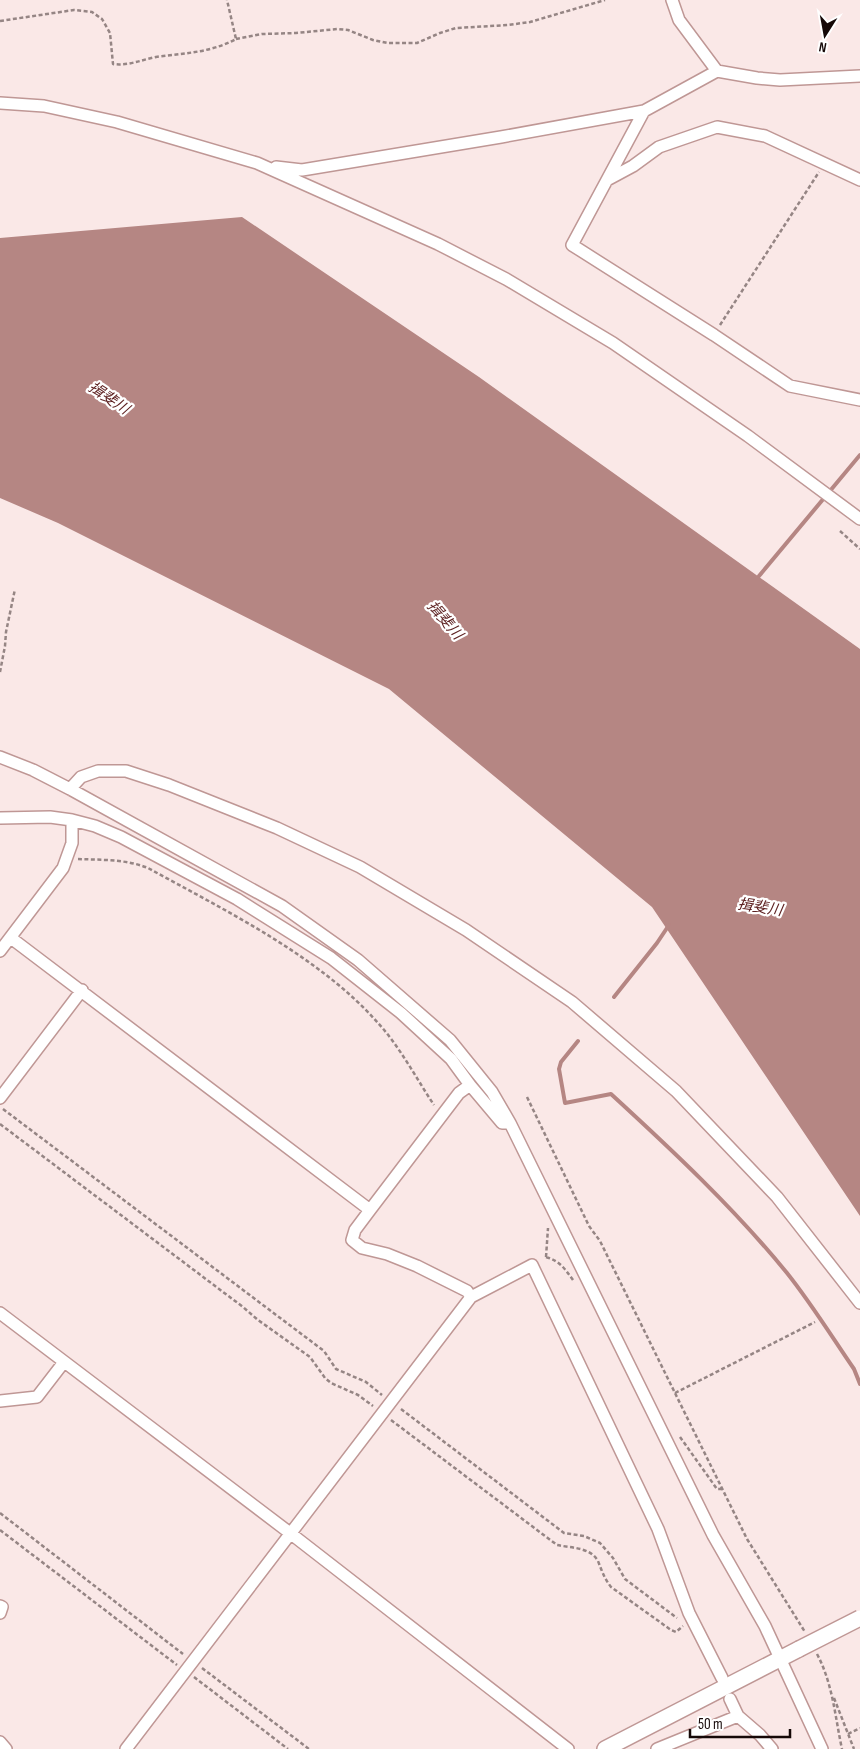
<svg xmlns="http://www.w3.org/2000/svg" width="860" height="1749" font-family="'Sofia Sans Condensed','Noto Sans JP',sans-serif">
  <rect width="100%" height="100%" fill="#fae8e7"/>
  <path fill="#b58683" d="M242 217 479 377 860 649V1216L652 907 389 689 58 523 0 498V238Z"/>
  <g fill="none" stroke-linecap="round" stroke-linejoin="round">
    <path stroke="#b58683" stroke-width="4" d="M759 576 860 455
      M614 997 657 943 669 925
      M578 1041 561 1062 559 1069 565 1103 611 1094C672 1150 734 1208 787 1273 811 1303 832 1337 854 1369L860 1384"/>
    <defs>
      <path id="street" d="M672 0 679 20 717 71
        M0 103 44 106 117 122 257 163 438 244 506 279 613 343 748 436 860 519
        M644 111 572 245 714 335 790 386 860 400
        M276 167 302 170 501 137 644 111 717 71 757 78 780 80 860 76
        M607 180 633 166 659 147 717 127 765 136 860 180
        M0 757 33 770 70 789 282 906 358 960 450 1040 492 1092 510 1123 713 1535 765 1626 822 1749
        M70 789 81 777 98 771H126L169 785 277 828 360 867 466 930 572 1002 676 1091 777 1197 860 1303
        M0 818 50 817 72 820 95 826 121 837 237 899 331 958 401 1013 451 1059 470 1085
        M11 938 370 1210
        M0 951 63 868 72 843V820
        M0 1098 82 990
        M471 1297 467 1291 417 1266 387 1254 362 1248 352 1240 355 1230 370 1210 459 1093 470 1085 502 1123H510
        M0 1313 290 1533 568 1749
        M0 1401 37 1397 64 1362
        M0 1606 2 1607 0 1613
        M730 1699 738 1716 760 1735 772 1749
        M0 1742 6 1749
        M126 1749 471 1297 532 1265 658 1529 689 1613 722 1678
        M657 1749 738 1716"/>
      <path id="secondary" d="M605 1749 799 1649"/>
    </defs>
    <use href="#street" stroke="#bf9795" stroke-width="14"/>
    <use href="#secondary" stroke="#bf9795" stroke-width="18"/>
    <path stroke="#958584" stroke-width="2.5" stroke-dasharray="4 2.5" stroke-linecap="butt" d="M0 21 74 10 92 12 102 19 110 33 113 64C128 66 141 60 156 57 184 53 210 53 236 39L227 0
      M236 39 262 34 296 33 337 29 348 30 373 40 388 43H417L440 33 456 28 508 25 530 22 605 0
      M720 325 819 172
      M840 531 860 549
      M0 672 5 646 6 632 15 589
      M78 859C101 860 126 859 148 868 226 911 319 956 378 1023 400 1047 416 1078 434 1105
      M527 1097 589 1226 600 1241 747 1539 805 1632
      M3 1109 324 1351 336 1369 366 1382 382 1395
      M0 1124 243 1307 258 1320 310 1357 325 1378 331 1383 358 1395 373 1406
      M546 1257C560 1261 565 1269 573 1280
      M546 1257 548 1228
      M675 1393 815 1322
      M401 1409 564 1533 584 1536 600 1543 613 1558 625 1579 677 1618
      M391 1420 557 1545C571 1548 590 1547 598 1561 602 1571 604 1578 611 1587L671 1630 676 1632 683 1626
      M680 1437 717 1489H723
      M0 1513 183 1654
      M0 1530 177 1665
      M817 1654C833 1684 835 1717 842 1749
      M202 1668 309 1749
      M194 1677 288 1749
      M834 1698 854 1749
      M848 1734 860 1728"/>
    <use href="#street" stroke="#fff" stroke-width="11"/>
    <use href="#secondary" stroke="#fff" stroke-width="15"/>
    <defs>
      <path id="secondary-bridge" d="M799 1649 860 1618"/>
    </defs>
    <use href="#secondary-bridge" stroke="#bf9795" stroke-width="18" stroke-linecap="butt"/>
    <use href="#secondary-bridge" stroke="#fff" stroke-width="15"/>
  </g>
  <g text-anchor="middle" stroke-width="4.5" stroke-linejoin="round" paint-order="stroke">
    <g font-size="15" font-style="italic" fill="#5e2222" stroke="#fff">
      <text transform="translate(109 398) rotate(34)" y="5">揖斐川</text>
      <text transform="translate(445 620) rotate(49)" y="5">揖斐川</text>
      <text transform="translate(760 907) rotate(9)" y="5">揖斐川</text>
    </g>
  </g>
  <g transform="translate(825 35) rotate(191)" stroke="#ffffff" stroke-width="4" paint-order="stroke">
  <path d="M0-4L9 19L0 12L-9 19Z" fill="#150807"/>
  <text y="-8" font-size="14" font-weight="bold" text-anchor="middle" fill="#150807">N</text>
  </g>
  <path d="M690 1729v8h100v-8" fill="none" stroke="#150807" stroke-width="2.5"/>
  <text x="698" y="1729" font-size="15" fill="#150807" stroke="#ffffff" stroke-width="4" paint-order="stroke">50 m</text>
</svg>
